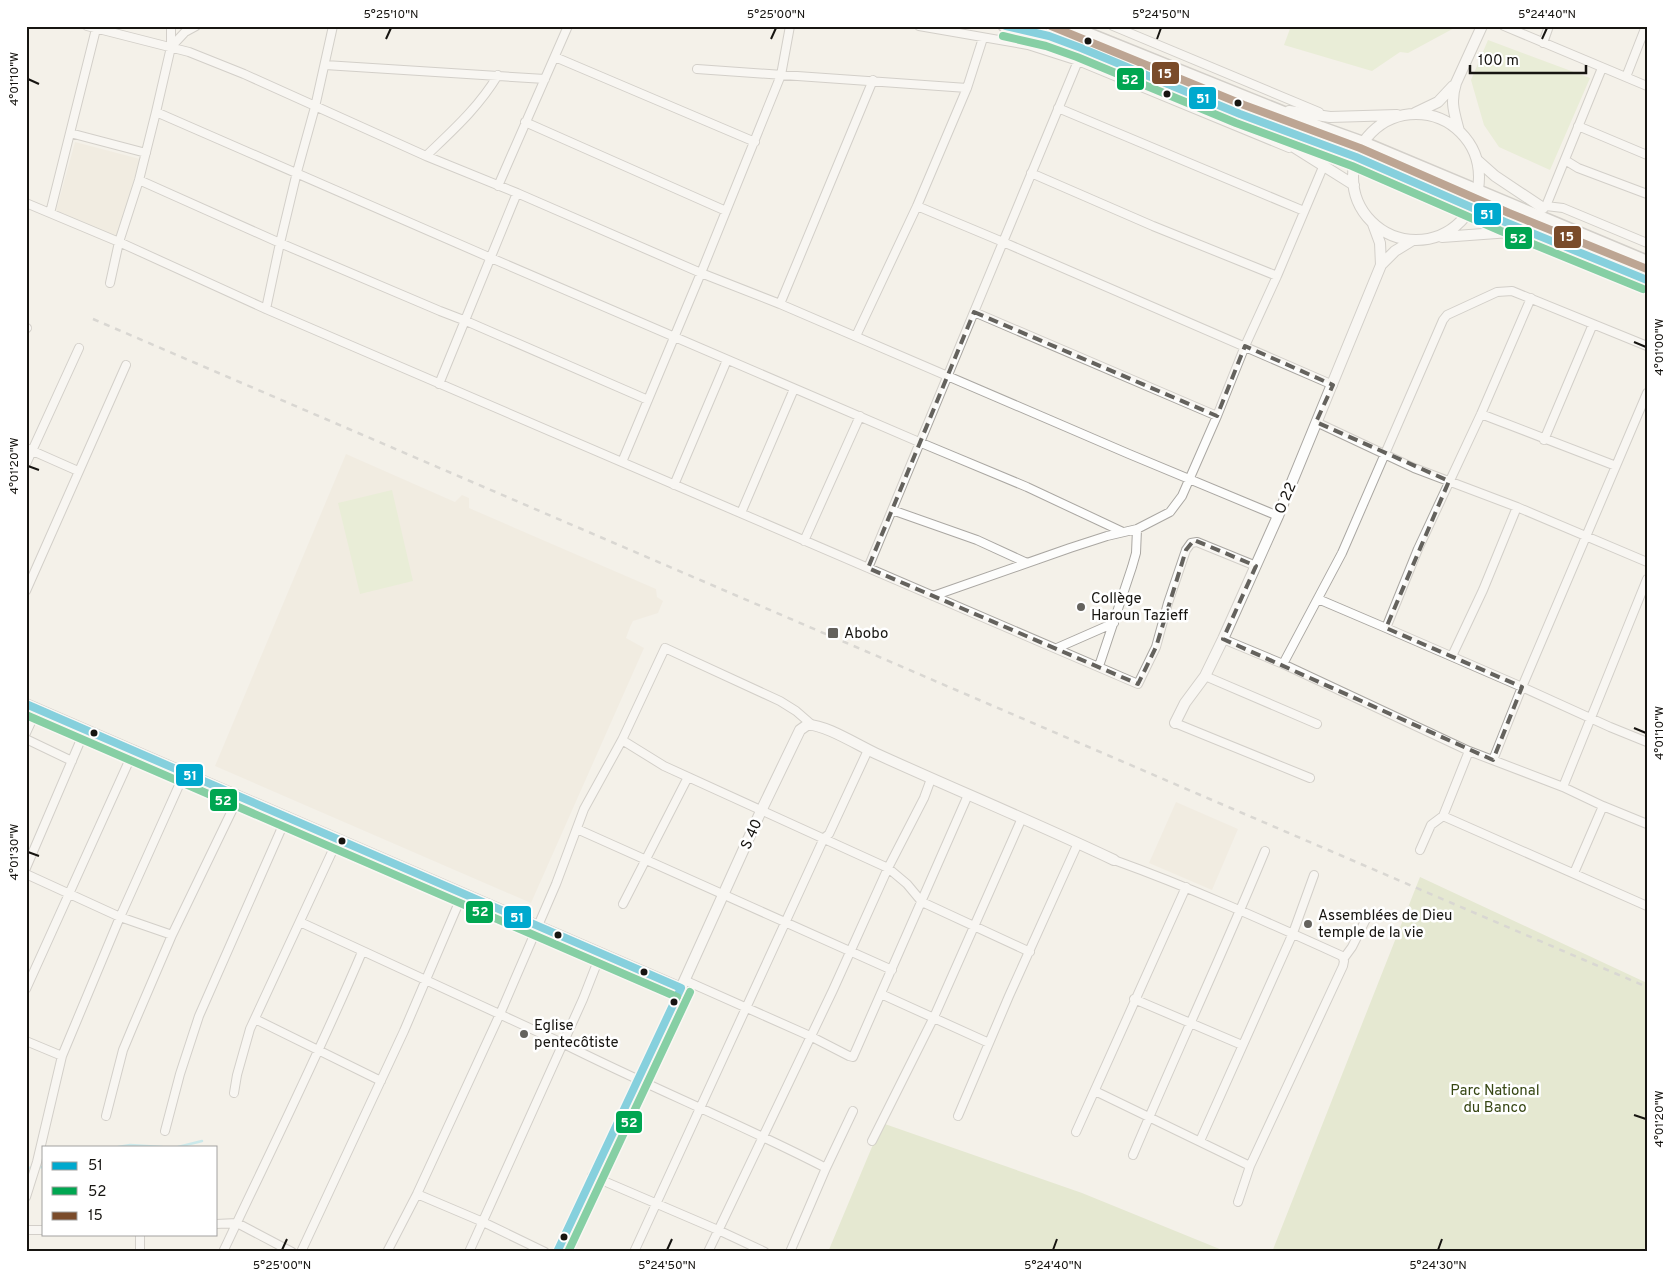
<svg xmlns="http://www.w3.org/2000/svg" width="1673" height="1278" font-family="Overpass,sans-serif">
  <rect width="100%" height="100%" fill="#f4f1e9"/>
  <path fill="#ede7d8" d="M75 142 140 159 117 237 56 211Z
    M346 454 455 502 462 495 469 498V508L656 589 657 597 663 601 658 613 633 621 630 627 626 638 644 648 531 903 215 766Z
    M1176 802 1238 829 1212 890 1149 863Z"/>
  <path fill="#dce8c0" d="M1291 26H1458L1408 53 1400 52 1372 71 1284 45Z
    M1488 40 1590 78 1550 170 1499 147 1484 125 1471 80Z
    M392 490 413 581 360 594 338 503Z"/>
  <path fill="#d2deb4" d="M1420 877 1647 983V1252H1272Z
    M882 1123 1082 1193 1227 1252H828Z"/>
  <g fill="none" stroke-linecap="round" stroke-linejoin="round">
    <path stroke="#9ae0ec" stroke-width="2.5" d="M118 1147 130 1145 162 1147
      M178 1147 202 1141
      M26 1168 44 1167"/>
    <defs>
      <path id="minor" d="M87 26 189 52 244 74 426 156 517 193 701 273 780 304 1129 454 1278 516
        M919 26 1028 45 1078 61 1289 148
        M1113 26 1319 112
        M1504 26 1647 86
        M1543 43 1549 26
        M171 47 185 32 196 26
        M555 57 755 142
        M325 65 545 79
        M697 69 967 88
        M1626 77 1646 26
        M1058 108 1304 211
        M156 112 491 258 919 442 1027 487 1123 532
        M525 122 726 211
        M1578 126 1647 155
        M70 133 146 153
        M426 156C453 130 478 108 498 75
        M1565 160 1578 168 1647 194
        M1031 173 1153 226 1277 276
        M139 180 280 243 440 311 466 321 648 400
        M498 186 568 26
        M26 203 119 242 266 309 1138 684 1156 647 1168 603 1186 550 1191 543 1197 542 1256 566
        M917 206 1003 242 1333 385
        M1546 206 1602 68
        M1543 208 1546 206 1563 208 1647 243
        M50 213 96 29
        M110 283 119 242 139 180 156 112 171 47V26
        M1531 298 1481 414 1418 549 1386 628 1522 687 1610 727 1647 742
        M780 304 873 80
        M266 309 280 243 297 172 315 107 333 26
        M974 312 1217 416
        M26 329 27 328
        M856 336 917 206 967 88 983 38
        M439 384 517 193
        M1481 414 1616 466
        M1316 422 1414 468 1517 507 1647 562
        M1544 440 1593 324
        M26 448 78 471
        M622 462 701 273 781 75 790 26
        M26 464 79 348
        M674 485 727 360
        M892 510 977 540 1027 563
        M741 513 794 389
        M804 541 860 416
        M868 568 1078 61 1081 48
        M26 591 126 365
        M933 596 1070 548 1107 536 1137 529 1170 512 1182 496 1217 416 1245 346 1277 276 1323 167
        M1318 599 1386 628
        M1223 639 1283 664 1469 751 1563 787 1603 806 1647 824
        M1057 648 1114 623
        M1452 656 1483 590 1517 507
        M1283 664 1342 553 1443 320 1447 315 1497 292 1512 291 1647 346
        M1099 666 1132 567 1136 553 1137 529
        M1205 676 1317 724
        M1175 723 1310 778
        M26 733 37 709
        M26 739 72 761
        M622 740 664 766 888 868 907 884 922 902 1030 952
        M1493 760 1522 687 1647 393
        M1563 787 1647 579
        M1443 816 1647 906
        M577 829 892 970
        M1420 850 1431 825 1443 816 1469 751
        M1114 860C1192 888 1267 922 1342 956L1344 961 1343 966 1250 1166 1238 1202
        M26 868 85 730
        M1574 873 1603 806
        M26 874 120 917 172 935
        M623 904 688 777
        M300 922 562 1043C649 1087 739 1123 826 1168
        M1344 958 1352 947 1368 915
        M684 980 810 1036 849 1056 853 1057 968 795
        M26 989 134 750
        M881 994 989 1043
        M1134 999 1242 1045
        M255 1019 381 1081
        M26 1041 62 1056
        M1095 1091 1250 1166
        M234 1093 237 1075 250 1029 338 839
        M106 1116 123 1050 133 1026 172 935 239 796
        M958 1116 1009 996 1078 843
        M165 1131 180 1074 199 1016 287 816
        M1076 1132 1186 887
        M872 1141 934 1017 1022 818
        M1200 1141 1293 933 1314 875
        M1133 1155C1176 1053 1223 953 1265 851
        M592 1176 718 1230 765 1252
        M417 1194 483 1222 545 1252
        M26 1197 37 1162 62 1056 120 917 185 772
        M216 1224 237 1223 292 1252
        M26 1230H44
        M140 1252V1234
        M223 1252C270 1152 319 1054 362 952
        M301 1252 404 1031 463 893
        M387 1252 417 1194 500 1014 556 884 584 809 622 740 665 648 780 701 796 711 811 724
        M469 1252 583 999 601 953
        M557 1252 681 988
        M634 1252 824 838 829 834 868 750
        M708 1252 833 990 888 868 924 798 931 779
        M790 1252 826 1168 853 1111"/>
      <path id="tertiary" d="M1289 111 1330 117 1397 115
        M1415 113 1438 102 1453 86
        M1353 177a63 63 0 1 1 126 0a63 63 0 1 1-126 0Z
        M1254 122 1354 185
        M1459 131C1454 112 1450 102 1456 83L1482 26
        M1477 160 1495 176 1543 208
        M1442 237 1524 231
        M1381 265 1395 251 1413 240
        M26 704 681 988 761 811 800 730 807 725C823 723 861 747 877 754 956 790 1036 823 1114 860
        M1175 723 1185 703 1205 676 1223 639 1278 516 1381 265 1380 243 1373 224"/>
      <path id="primary" d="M1005 26 1049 36 1081 48 1240 114 1356 157 1505 222 1647 280
        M1068 26 1321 128 1363 143 1647 262"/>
    </defs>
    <use href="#minor" stroke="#aaa7a2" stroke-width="10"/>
    <use href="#tertiary" stroke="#aaa7a2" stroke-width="12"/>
    <use href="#primary" stroke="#aaa7a2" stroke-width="15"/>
    <use href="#minor" stroke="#fdfdfc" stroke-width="8"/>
    <use href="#tertiary" stroke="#fdfdfc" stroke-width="10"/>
    <use href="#primary" stroke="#fdfdfc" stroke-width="12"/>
    <path stroke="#b8b8b6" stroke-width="2.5" stroke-dasharray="6 6" stroke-linecap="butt" d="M93 319 1647 987"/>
    <defs>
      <path id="bus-1" d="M1006 26 1049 36 1081 48 1240 114 1356 157 1505 222 1647 280
        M26 704 681 988
        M557 1252 681 988"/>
      <path id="bus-2" d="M1003 36 1046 46 1077 57 1236 123 1352 166 1501 231 1643 289
        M26 715 677 997
        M568 1252 690 992"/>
      <path id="bus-3" d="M1051 26 1244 105 1360 148 1509 213 1647 269"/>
    </defs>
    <use href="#bus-1" stroke="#fff" stroke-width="11"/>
    <use href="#bus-2" stroke="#fff" stroke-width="11"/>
    <use href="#bus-3" stroke="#fff" stroke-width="11"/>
    <use href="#bus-1" stroke="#00a9ce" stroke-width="8"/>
    <use href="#bus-2" stroke="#00a651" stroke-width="8"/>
    <use href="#bus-3" stroke="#7a4b2a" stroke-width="8"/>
  </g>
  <path d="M0 0H1673V1278H0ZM974 312 1217 416 1245 346 1333 385 1316 422 1449 481 1386 628 1522 687 1493 760 1223 639 1256 566 1194 540 1186 550 1156 647 1138 684 868 568Z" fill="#f4f1e9" fill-opacity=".55" fill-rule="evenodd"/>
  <path fill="none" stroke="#64625d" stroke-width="4" stroke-dasharray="10 6" stroke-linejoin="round" d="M974 312 1217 416 1245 346 1333 385 1316 422 1449 481 1386 628 1522 687 1493 760 1223 639 1256 566 1194 540 1186 550 1156 647 1138 684 868 568Z"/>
  <path fill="none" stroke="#171511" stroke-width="2" d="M386 39 391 28M771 39 776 28M1157 39 1161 28M1542 39 1547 28M28 79 39 84M1634 342 1646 347M28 466 39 470M1634 728 1646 733M28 852 39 856M1634 1115 1646 1119M282 1250 287 1239M667 1250 672 1239M1053 1250 1057 1239M1438 1250 1442 1239"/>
  <g fill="#171511" stroke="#fff" stroke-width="2">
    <circle cx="1088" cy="41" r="4.5"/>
    <circle cx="1167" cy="94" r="4.5"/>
    <circle cx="1238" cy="103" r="4.5"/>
    <circle cx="94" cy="733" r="4.5"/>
    <circle cx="342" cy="841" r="4.5"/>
    <circle cx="558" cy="935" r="4.5"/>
    <circle cx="644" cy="972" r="4.5"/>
    <circle cx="674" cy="1002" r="4.5"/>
    <circle cx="564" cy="1237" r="4.5"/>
  </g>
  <g fill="#64625d" stroke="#fff" stroke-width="2">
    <circle cx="1081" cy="607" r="5"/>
    <rect x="827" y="627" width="12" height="12" rx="2.5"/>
    <circle cx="1308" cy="924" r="5"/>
    <circle cx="524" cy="1034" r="5"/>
  </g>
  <g text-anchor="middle" stroke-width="5" stroke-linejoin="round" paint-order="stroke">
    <g font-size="15" fill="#171511" stroke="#fff">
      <text transform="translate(1285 498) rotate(-67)" y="5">O 22</text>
      <text transform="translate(751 834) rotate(-66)" y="5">S 40</text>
    </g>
    <g font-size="15" fill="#171511" stroke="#fff" text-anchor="start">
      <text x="1091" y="603">Collège<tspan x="1091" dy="17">Haroun Tazieff</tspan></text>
      <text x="844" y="638">Abobo</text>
      <text x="1318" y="920">Assemblées de Dieu<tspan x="1318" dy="17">temple de la vie</tspan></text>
      <text x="534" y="1030">Eglise<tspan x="534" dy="17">pentecôtiste</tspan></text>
    </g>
    <g font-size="15" fill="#364613" stroke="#fff">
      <text x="1495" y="1095">Parc National<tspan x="1495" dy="17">du Banco</tspan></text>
    </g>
  </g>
  <g stroke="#fff" stroke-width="2">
    <rect x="1151" y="61" width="29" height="24" rx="5" fill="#7a4b2a"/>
    <rect x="1116" y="67" width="29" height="24" rx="5" fill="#00a651"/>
    <rect x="1188" y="86" width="29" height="24" rx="5" fill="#00a9ce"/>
    <rect x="1473" y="202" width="29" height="24" rx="5" fill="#00a9ce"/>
    <rect x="1553" y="225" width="29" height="24" rx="5" fill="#7a4b2a"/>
    <rect x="1504" y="226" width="29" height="24" rx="5" fill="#00a651"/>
    <rect x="175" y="763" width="29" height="24" rx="5" fill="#00a9ce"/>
    <rect x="209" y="788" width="29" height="24" rx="5" fill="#00a651"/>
    <rect x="465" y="900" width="29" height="24" rx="5" fill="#00a651"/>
    <rect x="503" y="905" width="29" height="24" rx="5" fill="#00a9ce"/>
    <rect x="615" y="1110" width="28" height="24" rx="5" fill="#00a651"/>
  </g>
  <g font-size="14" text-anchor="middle" font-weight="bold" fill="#fff">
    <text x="1165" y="78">15</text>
    <text x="1130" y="84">52</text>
    <text x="1203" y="103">51</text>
    <text x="1487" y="219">51</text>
    <text x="1567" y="241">15</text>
    <text x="1518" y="243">52</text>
    <text x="190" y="780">51</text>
    <text x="223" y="805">52</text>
    <text x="480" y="916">52</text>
    <text x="517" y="922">51</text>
    <text x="629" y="1127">52</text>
  </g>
  <rect width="1673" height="1278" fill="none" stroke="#ffffff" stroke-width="55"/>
  <rect x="42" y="1146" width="175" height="90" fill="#ffffff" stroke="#a2a1a0"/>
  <rect x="52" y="1162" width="25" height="8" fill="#00a9ce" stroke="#a2a1a0"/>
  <text x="88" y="1170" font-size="15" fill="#171511">51</text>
  <rect x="52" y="1187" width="25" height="8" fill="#00a651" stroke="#a2a1a0"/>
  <text x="88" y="1196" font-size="15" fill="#171511">52</text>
  <rect x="52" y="1212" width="25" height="8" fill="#7a4b2a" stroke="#a2a1a0"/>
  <text x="88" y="1220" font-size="15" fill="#171511">15</text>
  <path d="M1470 65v8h116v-8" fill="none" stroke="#171511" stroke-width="2.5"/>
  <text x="1478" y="65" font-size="15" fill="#171511" stroke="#ffffff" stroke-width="4" paint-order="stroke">100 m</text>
  <rect x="28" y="28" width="1618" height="1222" fill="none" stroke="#171511" stroke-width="2"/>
  <g font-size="12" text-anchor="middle" fill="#171511">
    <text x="391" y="18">5°25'10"N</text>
    <text x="776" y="18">5°25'00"N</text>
    <text x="1161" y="18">5°24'50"N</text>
    <text x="1547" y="18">5°24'40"N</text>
    <text transform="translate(14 79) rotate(-90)" y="4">4°01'10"W</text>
    <text transform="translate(1659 347) rotate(-90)" y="4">4°01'00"W</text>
    <text transform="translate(14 466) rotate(-90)" y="4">4°01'20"W</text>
    <text transform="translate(1659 733) rotate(-90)" y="4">4°01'10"W</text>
    <text transform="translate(14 852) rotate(-90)" y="4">4°01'30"W</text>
    <text transform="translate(1659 1119) rotate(-90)" y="4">4°01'20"W</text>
    <text x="282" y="1269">5°25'00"N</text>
    <text x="667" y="1269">5°24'50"N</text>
    <text x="1053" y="1269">5°24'40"N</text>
    <text x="1438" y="1269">5°24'30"N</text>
  </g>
</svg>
